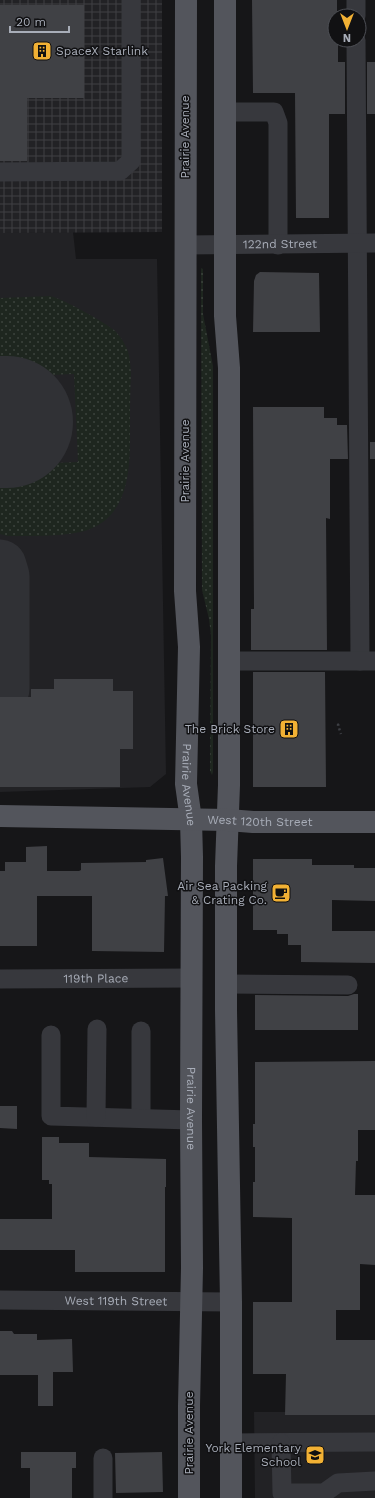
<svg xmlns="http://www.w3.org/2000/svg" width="375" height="1498" font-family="'Work Sans',sans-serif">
  <defs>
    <pattern id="industrial-grid" width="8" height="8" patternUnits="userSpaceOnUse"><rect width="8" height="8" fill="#222225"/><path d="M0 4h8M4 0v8" fill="none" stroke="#3f3f43"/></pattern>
    <pattern id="grass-dots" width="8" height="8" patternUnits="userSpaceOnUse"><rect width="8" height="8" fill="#1e261f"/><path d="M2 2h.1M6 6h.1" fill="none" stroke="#3c433d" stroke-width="1.8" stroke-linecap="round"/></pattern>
  </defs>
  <rect width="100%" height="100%" fill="#161618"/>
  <path fill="#222225" d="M73 232 76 259H157L166 774 150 787 0 792V233Z
    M254 1412H375V1498H255Z"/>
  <path fill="url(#industrial-grid)" d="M0 0H162V232L0 233Z"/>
  <path fill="url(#grass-dots)" d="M201 268 203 269V314L213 366V772L212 775 210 771 211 635 209 619 202 590Z
    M50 296C64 299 102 321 114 330 118 334 123 340 125 345 130 353 130 363 131 373 130 391 130 409 130 428 130 464 131 513 90 529 71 537 30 536 8 536L0 534V467L10 465 78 462 74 374 0 377V298Z"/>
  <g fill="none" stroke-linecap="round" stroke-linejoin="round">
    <path stroke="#303135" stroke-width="53" d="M0 566 3 576V689"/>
    <path stroke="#303135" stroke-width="132" d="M0 422H7"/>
  </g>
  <path fill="#404145" d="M252 0H337V16H335V40H338V62H345V114H329V218H296L295 93H253Z
    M0 5H84V98H27V161H0Z
    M367 62H375V114H367Z
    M260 272 319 273 320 332H253L254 281 256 275Z
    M253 407H324V418H337V425H347L348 459H330V519L326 518 327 650H251V609H254Z
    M370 442H375V459H370Z
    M253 672H325L326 787H253Z
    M54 679H113V691H133V749H120V787H0V697H31V689H54Z
    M47 846V871H79L81 870V863L146 862V860L163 858 168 896H165L164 952 92 951V896H37V946H0V871H5V862H26V847Z
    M253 859H312V865H354V868H375V901L332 900V931H375V963L301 962V945H288V934H277V930H253Z
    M354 994H358V1030H255V995L348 996Z
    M375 1061V1130H358V1161H356L355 1195H375V1265L360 1264V1310H336V1340H375V1415H285L286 1374H253V1302H292V1218L253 1217V1182H255V1147H253V1124H255V1062Z
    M0 1106H17V1129L0 1128Z
    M42 1137H59V1143H89V1157L166 1159V1187H165V1272H75V1250H0V1219H52V1184H49V1180H42Z
    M0 1331H12L14 1334H37V1340L72 1339 73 1372H53V1406H38V1375H0Z
    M21 1452H76V1468H72V1498H30V1468H21Z
    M162 1452 163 1492 116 1493 115 1453Z"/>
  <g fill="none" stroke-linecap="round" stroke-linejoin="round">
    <path stroke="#3d3f44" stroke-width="2.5" stroke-dasharray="2 3" stroke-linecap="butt" d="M339 724 338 725 341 734"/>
    <g stroke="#37383d" stroke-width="19">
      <path d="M356 0V16"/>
      <path d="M356 40 360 661"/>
      <path d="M225 112H274L278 123V245"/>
      <path d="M0 172 120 171 131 161V0"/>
      <path id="s1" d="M185 245 375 243"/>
      <path d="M229 661H375"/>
      <path id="s2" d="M0 979 191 978"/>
      <path d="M226 984 348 985"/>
      <path d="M141 1031V1118"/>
      <path d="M51 1035V1116L191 1120"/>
      <path d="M96 1117 97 1029"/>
      <path id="s3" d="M0 1300 231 1302"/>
      <path d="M231 1443 375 1442"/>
      <path d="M281 1443 282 1493H324L338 1483 375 1481"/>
      <path d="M103 1458V1498"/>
    </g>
    <g stroke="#53555c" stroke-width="22">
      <path id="s4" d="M186 0 185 591 189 647 186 784 191 820 192 857 191 1120 192 1268 189 1406V1498"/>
      <path d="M225 0V316L229 368V785L226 866V1010L231 1302V1498"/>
      <path id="s5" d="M0 816 228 820 253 822H375"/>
    </g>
  </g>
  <defs>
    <symbol id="building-square" viewBox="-11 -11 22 22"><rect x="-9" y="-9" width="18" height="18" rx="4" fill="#f2b134" stroke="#111113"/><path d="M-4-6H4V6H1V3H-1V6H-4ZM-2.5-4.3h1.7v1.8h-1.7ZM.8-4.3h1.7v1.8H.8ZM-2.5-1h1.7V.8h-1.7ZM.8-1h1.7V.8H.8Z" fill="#111"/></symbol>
    <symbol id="cafe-square" viewBox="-11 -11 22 22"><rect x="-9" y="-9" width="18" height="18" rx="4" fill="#f2b134" stroke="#111113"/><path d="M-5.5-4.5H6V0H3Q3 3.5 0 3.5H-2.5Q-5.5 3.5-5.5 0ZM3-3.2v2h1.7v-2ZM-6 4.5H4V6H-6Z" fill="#111"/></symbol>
    <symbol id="school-square" viewBox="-11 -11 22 22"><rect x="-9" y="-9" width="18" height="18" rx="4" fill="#f2b134" stroke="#111113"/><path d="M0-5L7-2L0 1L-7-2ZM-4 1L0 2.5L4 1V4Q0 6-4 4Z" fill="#111"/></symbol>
  </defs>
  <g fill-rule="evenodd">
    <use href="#building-square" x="31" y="40" width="22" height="22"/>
    <use href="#building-square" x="278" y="718" width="22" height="22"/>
    <use href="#cafe-square" x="270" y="882" width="22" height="22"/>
    <use href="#school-square" x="304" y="1444" width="22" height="22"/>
  </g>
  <g text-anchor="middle" stroke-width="3" stroke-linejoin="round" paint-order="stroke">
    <g font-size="12" fill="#a8adb8" stroke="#111113" text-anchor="end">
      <text x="56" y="55" text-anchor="start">SpaceX Starlink</text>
      <text x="275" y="733">The Brick Store</text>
      <text x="267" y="890">Air Sea Packing<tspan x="267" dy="14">&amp; Crating Co.</tspan></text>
      <text x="301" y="1452">York Elementary<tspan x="301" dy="14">School</tspan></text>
    </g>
    <g font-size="12" fill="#a8adb8" stroke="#111113">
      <text transform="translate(185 137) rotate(-90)" y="4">Prairie Avenue</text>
      <text dy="4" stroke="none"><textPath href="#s1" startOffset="95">122nd Street</textPath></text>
      <text transform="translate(185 461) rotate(-90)" y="4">Prairie Avenue</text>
      <text dy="4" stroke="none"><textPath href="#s4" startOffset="785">Prairie Avenue</textPath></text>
      <text dy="4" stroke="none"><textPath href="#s5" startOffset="260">West 120th Street</textPath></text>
      <text dy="4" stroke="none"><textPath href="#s2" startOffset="96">119th Place</textPath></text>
      <text dy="4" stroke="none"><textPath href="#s4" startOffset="1109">Prairie Avenue</textPath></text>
      <text dy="4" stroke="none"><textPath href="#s3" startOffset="116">West 119th Street</textPath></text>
      <text transform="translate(189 1433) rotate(-90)" y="4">Prairie Avenue</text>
    </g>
  </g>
  <g transform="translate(347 28) rotate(180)"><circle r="19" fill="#111113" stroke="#4d4f55"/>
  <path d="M0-3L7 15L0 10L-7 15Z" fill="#f2b134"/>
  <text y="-6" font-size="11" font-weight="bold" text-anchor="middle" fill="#a8adb8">N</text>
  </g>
  <path d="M10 26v6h59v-6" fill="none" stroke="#a8adb8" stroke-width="2"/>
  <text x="16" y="26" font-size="12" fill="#a8adb8" stroke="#111113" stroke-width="3" paint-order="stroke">20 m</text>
</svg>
